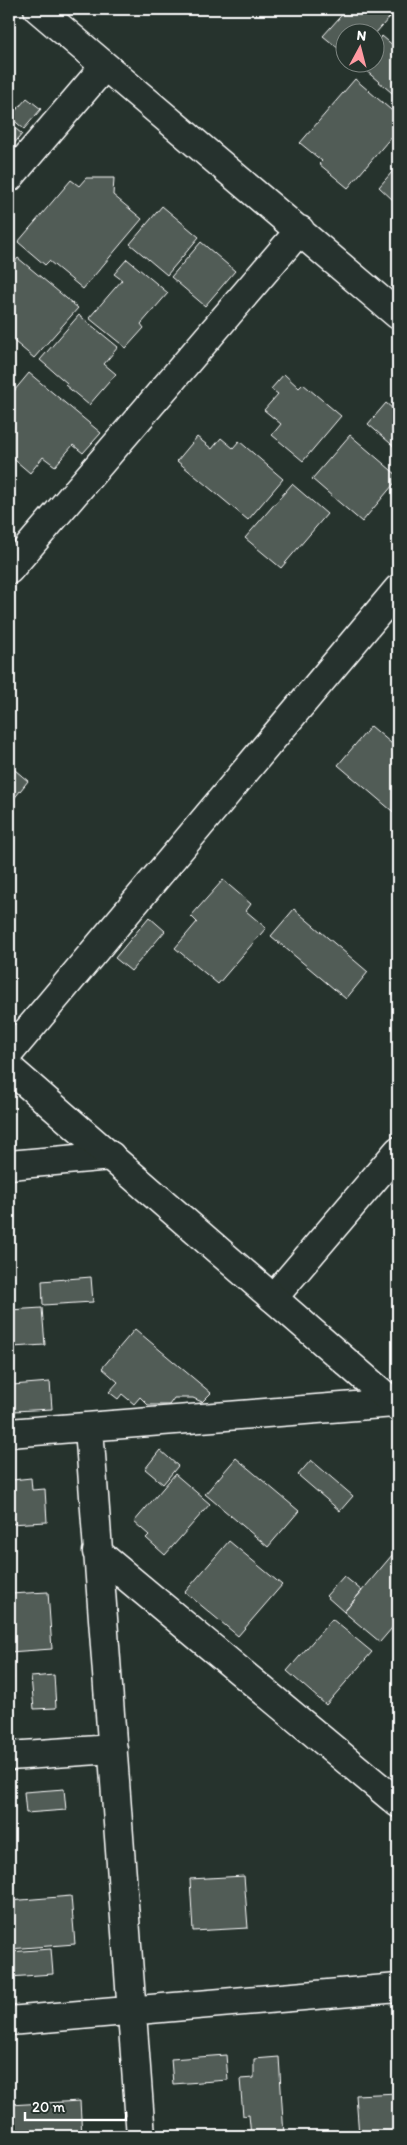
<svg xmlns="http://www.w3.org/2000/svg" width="407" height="2145" font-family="Itim,sans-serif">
  <rect width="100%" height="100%" fill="#26332d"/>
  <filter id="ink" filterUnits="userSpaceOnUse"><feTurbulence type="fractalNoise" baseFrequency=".02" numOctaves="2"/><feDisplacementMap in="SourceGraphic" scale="10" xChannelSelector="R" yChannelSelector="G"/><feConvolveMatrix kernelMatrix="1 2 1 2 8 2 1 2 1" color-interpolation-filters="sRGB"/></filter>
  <g filter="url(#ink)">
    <path fill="#515c57" stroke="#fff" d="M347 9H397L374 35V32H344V53L323 36Z
      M382 36 395 47 398 43V98L358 64 374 62V45Z
      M355 79 398 116V129L348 188 319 164 322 161 300 143Z
      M27 98 41 109 24 129 10 117Z
      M9 123 22 134 9 150Z
      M398 165V200L396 198 394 201 379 187Z
      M86 178H114L113 195 142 219 83 289 49 261 45 265 18 242 71 180 79 186Z
      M162 206 199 237 167 275 130 244Z
      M201 242 235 271 205 306 171 277Z
      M18 258 78 308 34 358 9 337V269Z
      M127 259 168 293 141 324 144 328 126 348 89 318 122 280 114 274Z
      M79 315 118 347 104 364 116 374 89 405 65 385 67 383 40 360Z
      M29 373 101 433 83 453 73 445 55 466 43 457 30 473 9 455V397Z
      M284 374 299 388 303 384 341 416 303 461 272 435 281 424 264 410 278 394 271 389Z
      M386 403 398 413V450L368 424Z
      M350 435 398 476V479L362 522 312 479Z
      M197 437 212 449 221 438 233 448 239 441 283 479 248 520 177 461Z
      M292 484 327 514 281 568 245 538Z
      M371 726 398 749V816L338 765Z
      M9 765 28 781 9 805Z
      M223 880 251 904 246 911 266 928 218 984 175 948 197 922 191 916Z
      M294 909 368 972 346 999 271 936Z
      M149 917 165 931 131 971 115 958Z
      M91 1277 93 1302 43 1305 42 1281Z
      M42 1308 45 1345 12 1347 9 1310Z
      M135 1329 211 1393 202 1402 193 1398H174L169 1405H148L140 1397 134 1404 122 1394 118 1399 109 1392 118 1382 102 1368Z
      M50 1382 52 1409 14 1411 12 1385Z
      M160 1450 178 1466 163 1484 145 1469Z
      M236 1458 299 1511 268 1547 205 1494Z
      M311 1460 353 1496 340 1511 298 1475Z
      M175 1474 210 1504 165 1555 146 1538 149 1535 134 1522Z
      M31 1478 32 1490 45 1489 47 1522 9 1524V1491H12V1480Z
      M229 1541 282 1585 238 1636 185 1592Z
      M398 1548V1621L380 1642 344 1612Z
      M344 1576 362 1591 344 1612 326 1596Z
      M48 1592 52 1649 9 1652V1594Z
      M332 1619 372 1652 326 1705 287 1671Z
      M9 1652H11L13 1679 9 1680Z
      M54 1675 56 1708 34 1709 31 1677Z
      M64 1789 66 1810 26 1813 24 1792Z
      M244 1876 248 1928 193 1931 190 1879Z
      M71 1896 75 1944 9 1949V1901Z
      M51 1949 53 1974 9 1977V1952Z
      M226 2055 228 2080 173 2084 171 2059Z
      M279 2057 284 2136H251L249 2115 243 2116 240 2079 254 2078V2059Z
      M398 2093V2136H359L356 2095Z
      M80 2101 82 2136H9V2105Z"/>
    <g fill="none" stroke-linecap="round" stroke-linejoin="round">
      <defs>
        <path id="street" d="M38 9 398 315
          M9 178 104 67
          M9 570 300 230
          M9 1053 398 589
          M9 1165 111 1156
          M273 1298 398 1151
          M89 1428 141 2136
          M9 1433 394 1403
          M97 1552 398 1803
          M9 1756 113 1749
          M9 2021 398 1988"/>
        <path id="secondary" d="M9 1068 398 1407"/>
      </defs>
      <use href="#street" stroke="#fff" stroke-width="31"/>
      <use href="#secondary" stroke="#fff" stroke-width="31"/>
      <use href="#street" stroke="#26332d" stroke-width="28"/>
      <use href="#secondary" stroke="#26332d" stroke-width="28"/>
    </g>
  </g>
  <rect width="407" height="2145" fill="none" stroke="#26332d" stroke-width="30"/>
  <rect x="15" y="15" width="377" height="2115" fill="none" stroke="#fff" stroke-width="2" filter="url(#ink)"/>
  <g transform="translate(360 48) rotate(7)"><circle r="24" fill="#26332d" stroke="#7d8581"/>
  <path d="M0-4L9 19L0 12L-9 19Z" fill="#ff9aa2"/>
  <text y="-8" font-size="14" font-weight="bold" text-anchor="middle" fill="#ffffff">N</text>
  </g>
  <path d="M25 2112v8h101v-8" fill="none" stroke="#ffffff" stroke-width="2.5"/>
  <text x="32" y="2112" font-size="15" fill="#ffffff" stroke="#26332d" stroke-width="4" paint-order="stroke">20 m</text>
</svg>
